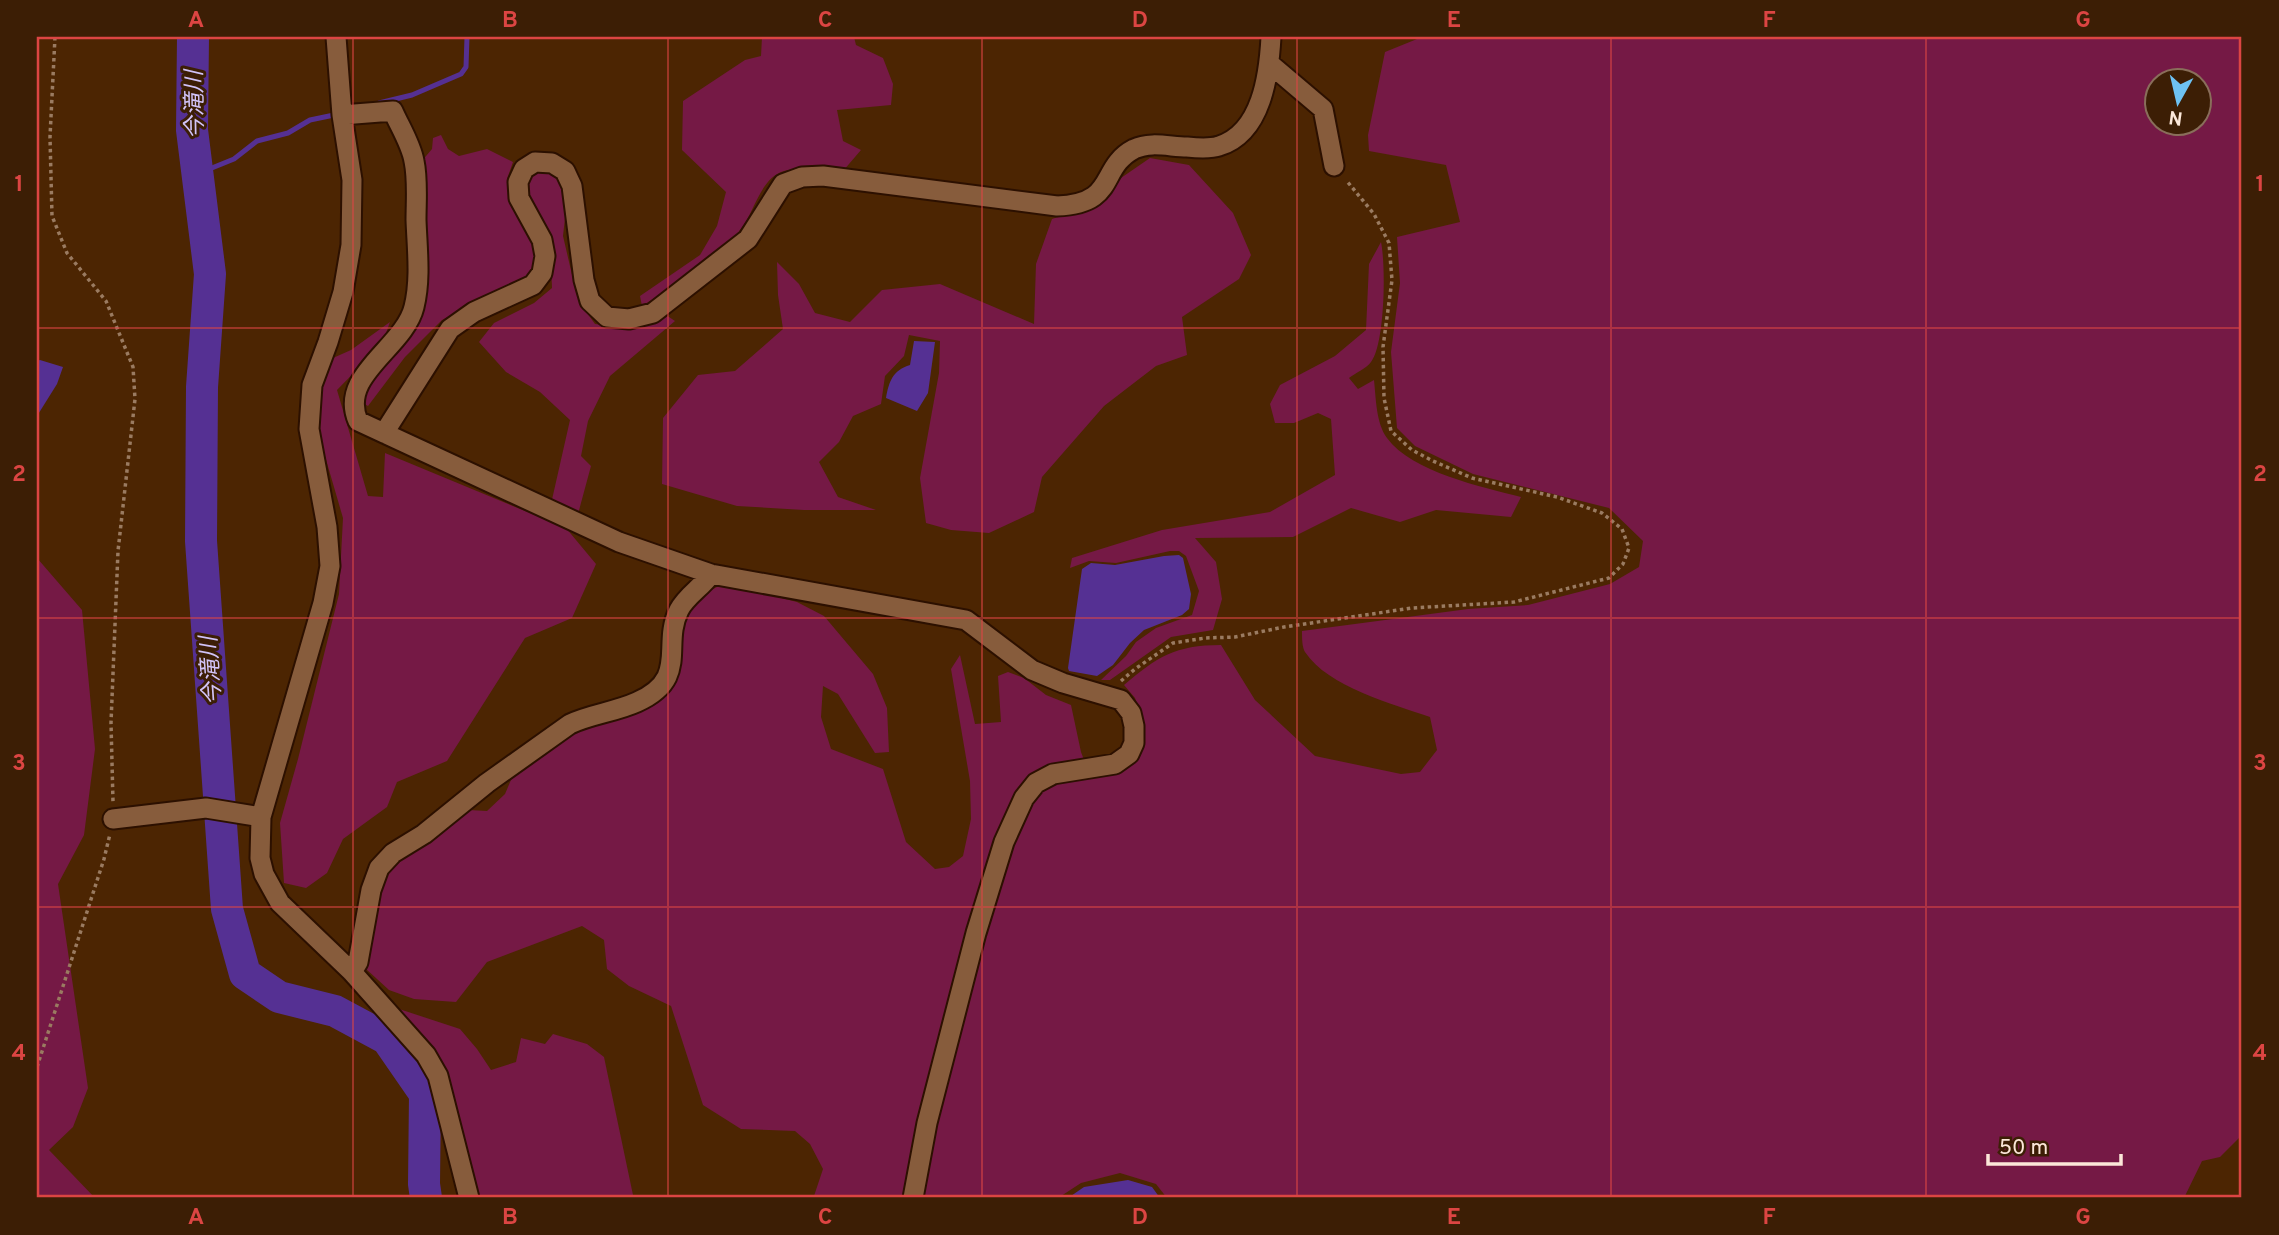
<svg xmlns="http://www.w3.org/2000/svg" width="2279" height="1235" font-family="Overpass,'Noto Sans JP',sans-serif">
  <rect width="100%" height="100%" fill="#4c2502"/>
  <path fill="#751945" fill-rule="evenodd" d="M762 37H854L856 45 883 58 893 84 891 105 837 110 843 141 861 150 843 171C829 171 795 167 784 171 760 178 755 212 740 230 719 257 672 287 642 306L640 296 700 255 717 226 726 192 682 150 683 101 745 60 761 56Z
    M1422 37H2242V1135L2220 1157 2202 1161 2184 1198H1167L1156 1184 1120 1173 1081 1183 1058 1198H811L814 1196 823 1169 810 1144 795 1131 741 1129 703 1105 671 1006 629 986 607 969 604 940 582 926 487 962 456 1002 414 999 389 990 365 968 377 895 388 871 398 857 468 810 487 811 505 794 513 775 575 733 643 707 677 678C678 659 676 633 684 615 690 600 710 591 724 583L797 602 824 616 873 674 887 708 889 752 875 753 838 694 823 686 821 717 831 749 883 769 906 842 935 869 949 867 963 856 971 819 970 781 951 669 960 655 975 724 1001 722 998 676 1008 672 1024 678 1046 695 1071 705 1081 752 1091 778 1138 759 1145 729 1135 698 1124 685C1157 657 1175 645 1221 645L1255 700 1315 756 1401 774 1420 772 1437 750 1430 717C1393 704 1328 687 1305 652 1302 647 1302 638 1302 631L1468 609 1528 605 1610 584 1639 567 1643 541 1609 508 1473 474 1415 446 1397 428 1391 352 1400 283 1397 237 1460 222 1446 165 1369 151 1368 135 1385 52ZM2156 80H2198V122H2156Z
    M441 135 448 149 459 156 487 149 513 162 507 179 514 207 537 241 534 275 442 320 405 357 368 406 361 402 366 385 419 316 421 162 432 149 433 138Z
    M1150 158 1189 165 1233 213 1251 255 1239 279 1182 317 1187 355 1156 366 1104 406 1042 477 1034 512 989 533 951 530 926 523 920 478 939 373 940 341 909 335 904 356 885 376 881 404 853 416 839 442 819 462 838 497 876 510H804L737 506 662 484 663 418 698 375 735 371 783 329 778 295 777 262 799 284 815 313 850 322 882 290 940 284 1034 324 1036 264 1052 219 1089 207 1118 180Z
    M537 170 558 174 567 200 563 236 573 279 582 306 595 324C623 328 640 331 666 315L675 321 610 376 588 421 581 456 591 466 578 514 551 504 570 420 540 392 506 372 479 342 494 323 534 303 552 288 550 238 524 189 528 176Z
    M1381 242C1386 266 1385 344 1371 362 1366 369 1355 373 1349 378L1358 389 1374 380C1376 398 1376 423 1387 438 1412 472 1482 487 1521 497L1511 517 1436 510 1400 522 1351 508 1293 537 1195 538 1216 562 1222 599 1213 630 1171 637 1110 680H1101L1126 656 1136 642 1156 628 1192 615 1199 591 1186 556 1179 551H1170L1116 563 1089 561 1070 568 1072 558 1162 530 1270 512 1335 475 1331 419 1318 413 1294 423H1275L1270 404 1280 385 1335 356 1366 330 1369 264Z
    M390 322 382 344 337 390 368 496 383 497 385 453 566 528 596 564 572 618 525 638 447 761 397 782 387 807 343 839 327 873 306 888 284 883 280 823 298 759 339 594 343 518 320 439 318 396 333 358 351 350Z
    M37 558 82 610 95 749 84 835 58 884 88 1088 73 1127 49 1150 95 1198H37Z
    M393 1007 460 1029 477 1049 491 1070 516 1062 521 1038 545 1044 553 1034 587 1044 604 1057 633 1195 630 1198H480L452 1094Z"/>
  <path fill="#553093" d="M914 341 935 342 928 393 917 411 886 398C889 381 893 370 910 365Z
    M40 360 63 367 57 384 37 416V361Z
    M1179 555 1183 558 1191 594 1189 609 1182 615 1144 630 1130 643 1113 665 1097 676 1069 671 1068 668 1082 569 1091 563 1115 565 1164 556Z
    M1128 1180 1152 1187 1160 1198H1068L1084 1187Z"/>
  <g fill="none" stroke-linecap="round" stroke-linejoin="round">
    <path stroke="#553093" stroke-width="5" d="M379 103 412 95 461 74 466 67 467 37
      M197 174 234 159 257 141 288 133 310 120 334 115"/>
    <path stroke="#553093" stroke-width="32" d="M193 37 192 130 210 274 202 387 201 541 227 909 245 974 279 997 335 1011 387 1039 425 1094 424 1184 426 1198"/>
    <defs>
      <path id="minor" d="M336 37 342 115 352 180 351 245 343 292 328 342 312 385 309 429 327 527 330 566 323 603 261 817 260 858 264 874 280 903 352 972 426 1055 438 1076 469 1198
        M1270 64 1323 109 1334 166
        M342 115 393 111C400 127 411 144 414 161 418 180 416 201 416 220 417 248 421 279 414 307 404 348 338 375 358 421L619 542 711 574 966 620 1032 670 1063 683 1121 700 1131 713 1134 726V743L1129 754 1115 764 1053 774 1036 783 1024 798 1004 842 976 933 927 1123 913 1198
        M384 433 450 329 474 312 533 285 542 273 545 256 542 240 519 198 518 182 524 169 535 162 552 163 565 171 572 186 584 280 590 301 607 317 629 319 653 313 748 239 783 184 802 177 823 176 1057 206C1118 204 1098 168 1134 149 1151 141 1170 147 1187 147 1197 148 1210 149 1219 146 1262 133 1269 74 1271 37
        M113 819 206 808 261 817
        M352 972 358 962 371 890 379 868 393 853 424 834 487 783 570 724C591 714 615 712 637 702 690 678 661 646 679 610 686 596 702 587 711 574"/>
    </defs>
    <use href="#minor" stroke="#2c1000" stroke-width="23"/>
    <path stroke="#9a7b61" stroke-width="3.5" stroke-dasharray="3.5 3.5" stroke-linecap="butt" d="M55 37 50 137 52 216 67 253 106 301 133 367 135 399 118 551 111 723 113 802
      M1121 681 1135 669 1173 643 1205 638 1235 637 1284 627 1412 608 1514 602 1609 578 1623 564 1629 548 1622 529 1602 513 1557 497 1472 478 1433 461 1412 450 1391 431 1384 398 1383 347 1392 280 1389 243 1374 214 1346 180
      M37 1067 104 859 110 834"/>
    <use href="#minor" stroke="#875c3c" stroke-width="19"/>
  </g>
  <path fill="none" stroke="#dc4543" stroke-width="2" stroke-opacity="0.55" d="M353 37V1198M668 37V1198M982 37V1198M1297 37V1198M1611 37V1198M1926 37V1198M37 328H2242M37 618H2242M37 907H2242"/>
  <g text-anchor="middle" stroke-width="6" stroke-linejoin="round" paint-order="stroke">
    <g font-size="23" font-style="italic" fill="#d1c3f8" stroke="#3c1e05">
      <text transform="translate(194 105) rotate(-91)" y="8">今滝川</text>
      <text transform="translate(210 671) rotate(-94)" y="8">今滝川</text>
    </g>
  </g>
  <rect width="2279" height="1235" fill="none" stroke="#3c1e05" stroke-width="77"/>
  <g transform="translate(2178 102) rotate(188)"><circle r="33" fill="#3c1e05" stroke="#896e5a" stroke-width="2"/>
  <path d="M0-5L12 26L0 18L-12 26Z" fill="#6ec2f3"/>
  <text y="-10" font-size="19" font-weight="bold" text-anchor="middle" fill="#fce7d9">N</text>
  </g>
  <path d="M1988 1154v10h133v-10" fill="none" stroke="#fce7d9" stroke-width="3.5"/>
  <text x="1999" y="1154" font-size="21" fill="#fce7d9" stroke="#3c1e05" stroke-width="5" paint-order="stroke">50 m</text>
  <rect x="38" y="38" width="2202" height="1158" fill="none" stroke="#dc4543" stroke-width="2.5"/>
  <g font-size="23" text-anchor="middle" font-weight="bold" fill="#dc4543">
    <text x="196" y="27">A</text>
    <text x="510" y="27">B</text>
    <text x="825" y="27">C</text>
    <text x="1140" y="27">D</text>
    <text x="1454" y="27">E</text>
    <text x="1769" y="27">F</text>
    <text x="2083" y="27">G</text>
    <text x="19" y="191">1</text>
    <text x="2260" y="191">1</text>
    <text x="19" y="481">2</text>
    <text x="2260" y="481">2</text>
    <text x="19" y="770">3</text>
    <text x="2260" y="770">3</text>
    <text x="19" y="1060">4</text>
    <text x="2260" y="1060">4</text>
    <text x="196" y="1224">A</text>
    <text x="510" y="1224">B</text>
    <text x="825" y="1224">C</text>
    <text x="1140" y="1224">D</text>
    <text x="1454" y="1224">E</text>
    <text x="1769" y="1224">F</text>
    <text x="2083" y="1224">G</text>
  </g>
</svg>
